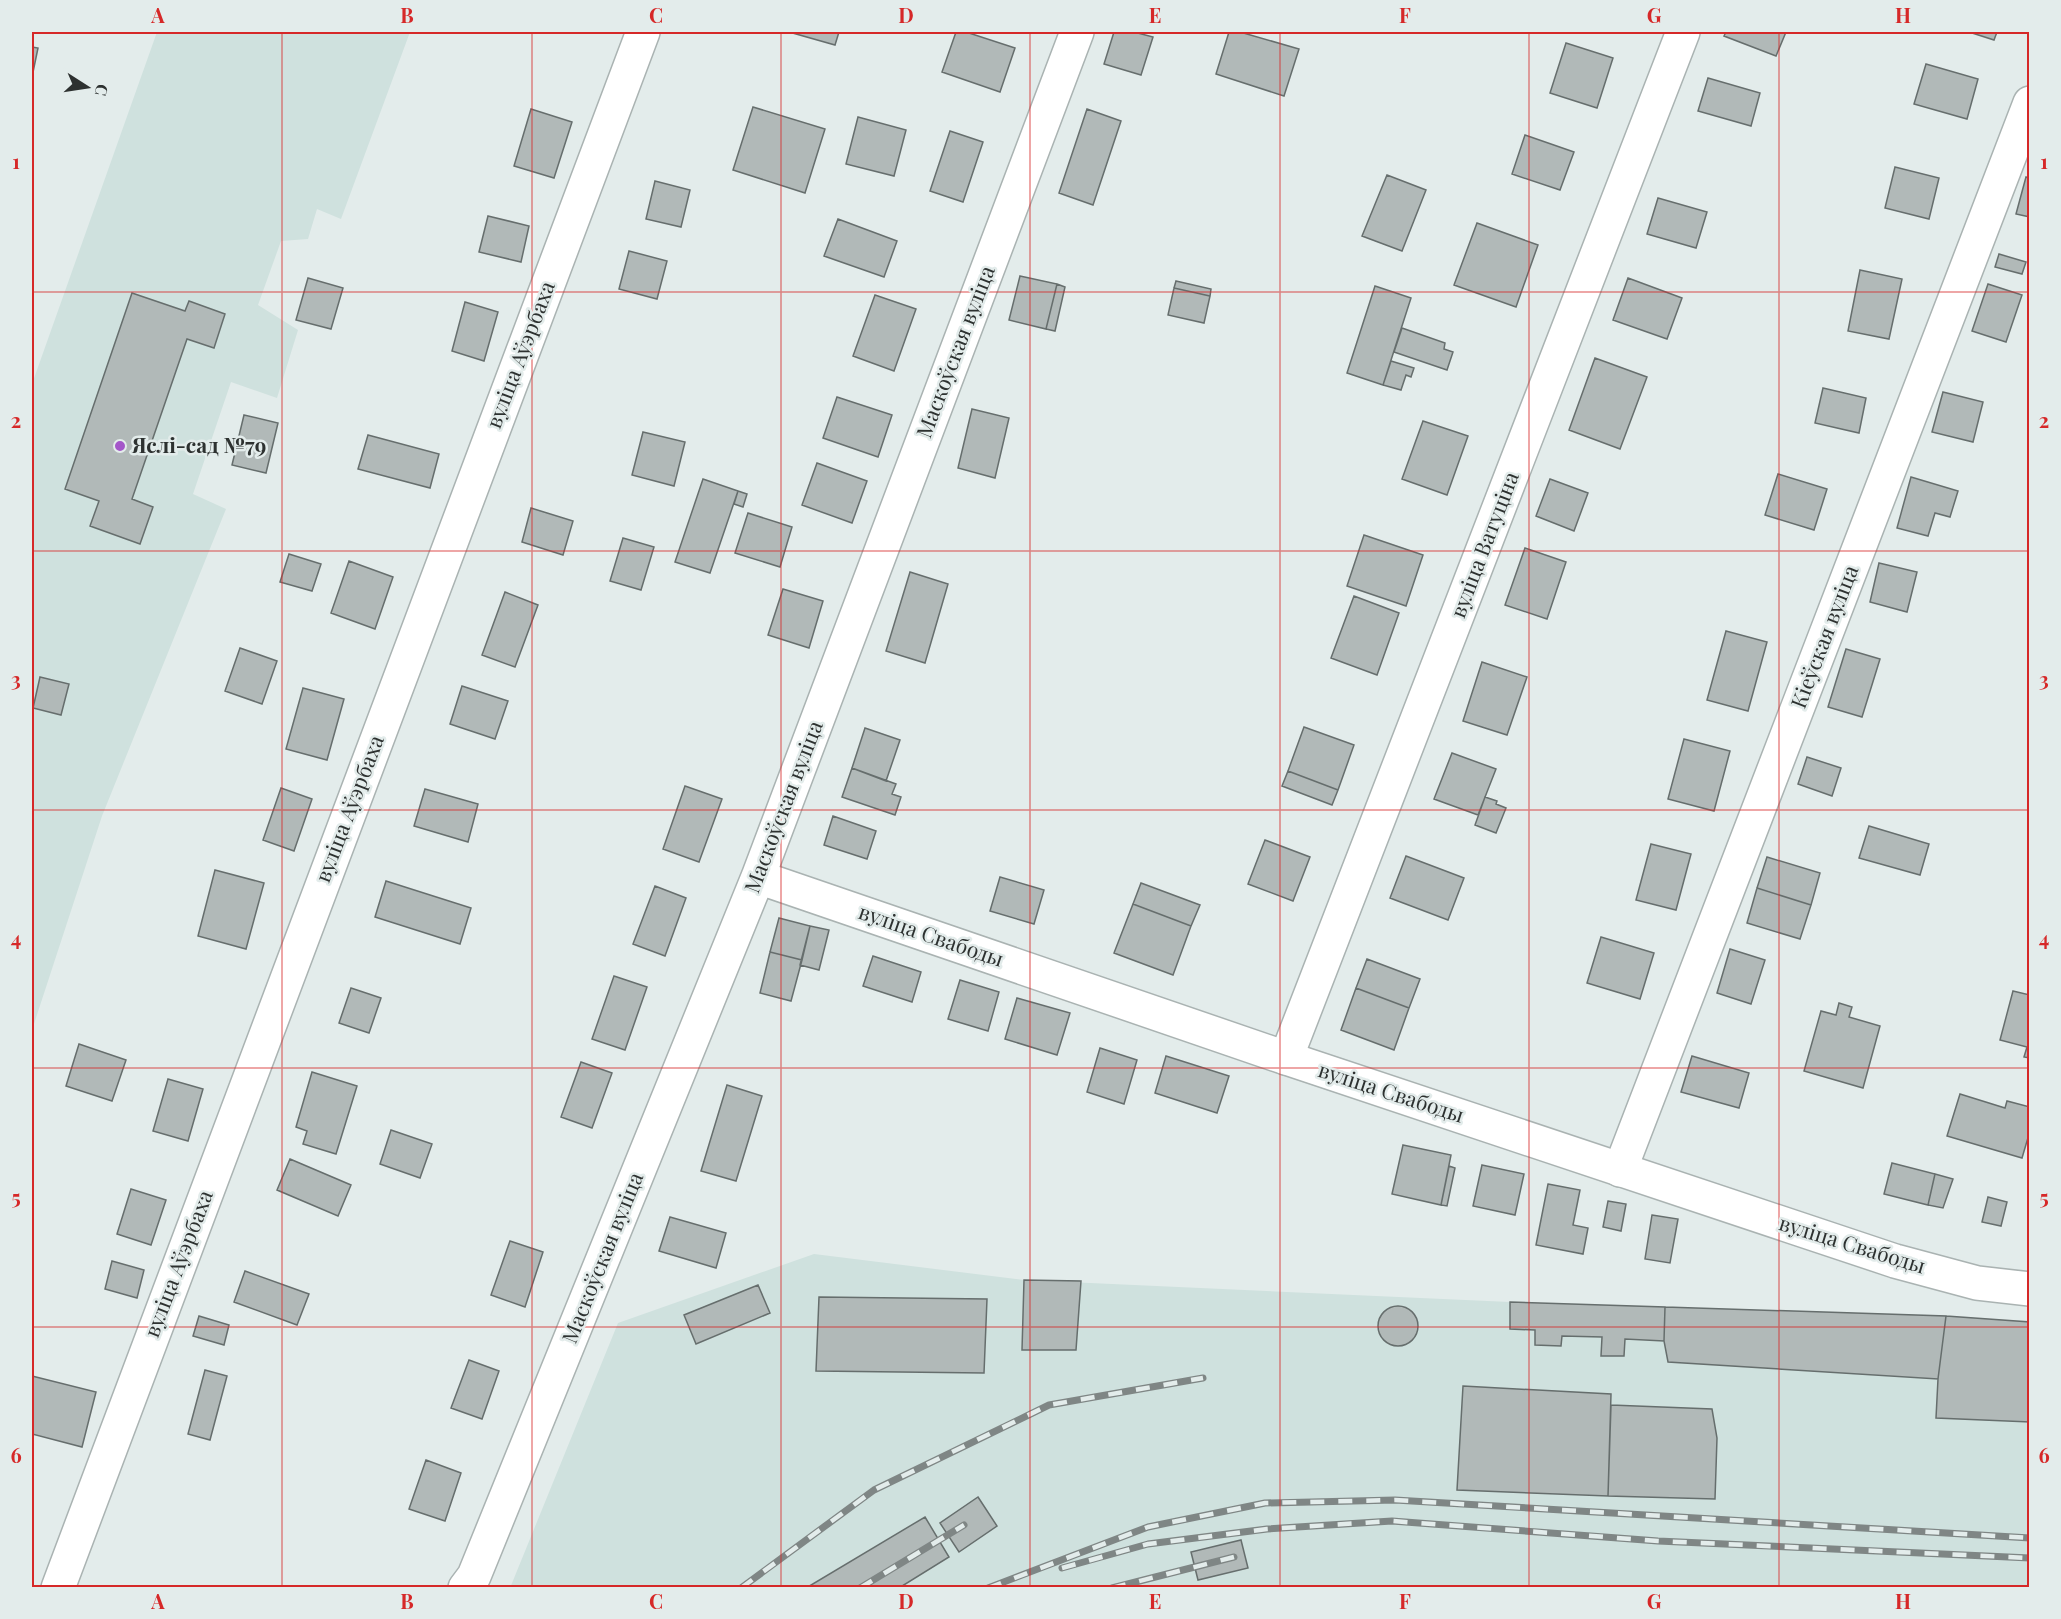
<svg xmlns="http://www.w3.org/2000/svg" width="2061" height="1619" font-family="'Playfair Display',serif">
  <rect width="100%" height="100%" fill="#e3eceb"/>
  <path fill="#cfe1de" d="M157 32H410L341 219 317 209 308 239 281 241 258 305 298 330 277 398 231 382 193 494 226 509 102 816 32 1030V384Z
    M814 1254 1024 1280 1510 1302 1946 1316 2029 1322V1587L510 1588 618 1323Z"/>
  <path fill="#b1b9b8" stroke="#666e6d" stroke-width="1.5" d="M789 32H839L835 45Z
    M956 32H966L1015 48 1000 92 942 72Z
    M1114 32H1134L1153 37 1141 75 1104 64Z
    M1229 32H1240L1299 49 1284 96 1216 74Z
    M1726 32H1786L1776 56 1724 36Z
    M1969 32H1997L1994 40Z
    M1566 43 1613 58 1597 108 1550 93Z
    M32 47 38 48 32 77Z
    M1926 64 1978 79 1967 119 1914 104Z
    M1708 78 1760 93 1751 126 1698 111Z
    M753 107 825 129 805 193 733 170Z
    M531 109 572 122 554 178 514 166Z
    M1087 109 1121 121 1093 205 1059 193Z
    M858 117 906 130 894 176 846 164Z
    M950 131 983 142 963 202 930 191Z
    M1525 135 1574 152 1560 190 1512 174Z
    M1895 167 1939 178 1929 219 1885 208Z
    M1387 175 1426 190 1402 251 1362 236Z
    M2026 177 2030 178V217L2016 214Z
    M655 181 690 190 681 227 646 219Z
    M1658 198 1707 212 1696 248 1647 234Z
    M488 216 529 226 521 262 479 252Z
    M838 219 897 241 884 277 824 256Z
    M1477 223 1538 245 1516 307 1454 285Z
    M629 251 667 261 657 299 619 289Z
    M1999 254 2026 262 2022 274 1995 267Z
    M1860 270 1902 279 1889 339 1848 331Z
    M1020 276 1057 284 1046 329 1009 320Z
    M308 278 343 288 331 329 296 320Z
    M1628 278 1682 298 1667 339 1613 320Z
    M1176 281 1211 289 1210 296 1174 288Z
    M1057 284 1065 287 1055 331 1046 329Z
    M1988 284 2022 295 2006 342 1972 331Z
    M1375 286 1411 298 1383 385 1347 373Z
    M1174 288 1210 296 1204 323 1168 315Z
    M132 293 185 311 189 301 225 314 214 348 187 339 132 499 153 507 140 544 90 526 99 501 65 489Z
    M875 295 916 309 894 371 853 356Z
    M465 302 498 312 484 361 452 351Z
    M1402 328 1445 343 1444 349 1453 352 1447 370 1394 352Z
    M1595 358 1647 377 1620 449 1569 430Z
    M1391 361 1414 368 1411 377 1406 375 1401 390 1383 385Z
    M1823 388 1866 398 1859 433 1815 423Z
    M1943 392 1983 402 1973 442 1932 432Z
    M837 397 892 415 878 457 823 438Z
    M972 409 1009 418 995 478 958 468Z
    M244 415 278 423 266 473 232 465Z
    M1423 421 1468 436 1447 495 1402 479Z
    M643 432 685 442 674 486 632 475Z
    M368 435 439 454 430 488 358 469Z
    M817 463 867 481 852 523 802 505Z
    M1778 474 1827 489 1814 530 1765 515Z
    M1911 477 1958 491 1950 517 1935 513 1928 536 1897 528Z
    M703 479 738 491 710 573 675 562Z
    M1550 479 1588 493 1574 531 1536 516Z
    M738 491 747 494 743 507 734 504Z
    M531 508 573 521 563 555 522 542Z
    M748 513 792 527 780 567 735 553Z
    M1364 535 1423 555 1406 606 1347 586Z
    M623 538 654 547 641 590 610 581Z
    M1525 548 1566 562 1547 619 1505 605Z
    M289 554 321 564 312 591 280 582Z
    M349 561 393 577 375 629 331 613Z
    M1879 563 1917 572 1907 612 1870 602Z
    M910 572 948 584 925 663 886 651Z
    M783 589 823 601 809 648 768 635Z
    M505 592 538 605 515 667 482 655Z
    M1354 596 1399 613 1377 675 1331 658Z
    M1726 631 1767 642 1748 711 1707 700Z
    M240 648 277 661 262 704 225 691Z
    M1846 649 1880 659 1862 717 1828 707Z
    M1482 662 1527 677 1507 735 1463 721Z
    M40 677 69 684 61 715 33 708Z
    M462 686 508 701 495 739 450 724Z
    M303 688 344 699 327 760 286 749Z
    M1304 727 1354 745 1338 790 1288 771Z
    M865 728 900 740 886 781 852 768Z
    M1684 739 1730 751 1714 811 1668 799Z
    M1452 753 1496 769 1478 815 1434 799Z
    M1807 757 1841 768 1832 796 1798 784Z
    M852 768 896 784 892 794 901 797 895 815 842 797Z
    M1288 771 1338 790 1332 805 1282 786Z
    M685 786 722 799 699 862 663 849Z
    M281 788 312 799 294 851 263 840Z
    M425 789 478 804 468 842 414 826Z
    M1485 797 1497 801 1496 804 1506 808 1496 833 1475 825Z
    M833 816 876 831 867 859 824 845Z
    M1869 826 1929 844 1920 875 1859 858Z
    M1265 840 1310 857 1293 901 1248 884Z
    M1651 844 1691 854 1676 910 1636 900Z
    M1406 856 1464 878 1448 920 1390 898Z
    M1767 857 1820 873 1811 905 1757 888Z
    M215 870 264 883 246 949 198 936Z
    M1000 877 1044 890 1034 924 990 911Z
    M386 881 471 908 460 944 375 917Z
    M1141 883 1200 905 1191 926 1133 904Z
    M655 886 686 898 665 956 633 944Z
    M1757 888 1811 905 1800 939 1747 923Z
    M1133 904 1191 926 1173 975 1114 953Z
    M779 918 810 926 802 960 770 952Z
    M810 926 829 930 819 970 800 965Z
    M1601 937 1654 953 1640 999 1587 983Z
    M1730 949 1765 960 1751 1004 1717 993Z
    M770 952 802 960 791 1001 760 993Z
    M873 956 921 972 912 1002 863 986Z
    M1367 959 1420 979 1409 1008 1356 988Z
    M614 976 647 987 625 1050 592 1039Z
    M960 980 999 992 988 1031 948 1019Z
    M351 988 381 998 369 1033 339 1023Z
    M1356 988 1409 1008 1394 1050 1341 1030Z
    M2013 991 2030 995V1058L2024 1057 2027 1047 2000 1040Z
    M1017 998 1070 1013 1057 1055 1005 1039Z
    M1839 1003 1852 1007 1849 1017 1880 1026 1863 1088 1804 1071 1821 1011 1836 1015Z
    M79 1044 126 1060 112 1101 66 1086Z
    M1100 1048 1137 1060 1124 1104 1087 1092Z
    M1166 1056 1229 1076 1217 1113 1155 1093Z
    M1692 1056 1749 1073 1739 1108 1681 1092Z
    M581 1062 612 1073 592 1128 561 1117Z
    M312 1072 357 1086 336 1154 303 1144 307 1131 296 1127Z
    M168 1079 203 1089 188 1141 153 1131Z
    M727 1085 762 1096 736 1181 701 1171Z
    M1960 1094 2005 1108 2007 1101 2030 1107V1131L2022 1158 1947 1136Z
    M391 1130 432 1144 420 1178 380 1164Z
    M1403 1145 1451 1155 1441 1205 1392 1194Z
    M290 1159 351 1185 338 1216 277 1190Z
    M1892 1163 1935 1174 1928 1205 1884 1194Z
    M1482 1165 1524 1174 1515 1215 1473 1206Z
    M1449 1166 1455 1168 1447 1206 1441 1205Z
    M1935 1174 1953 1179 1943 1208 1928 1205Z
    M1548 1184 1580 1190 1573 1225 1588 1228 1583 1254 1536 1245Z
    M131 1189 166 1200 151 1245 117 1234Z
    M1988 1197 2007 1202 2001 1226 1982 1222Z
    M1608 1201 1626 1204 1621 1231 1603 1227Z
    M1652 1215 1678 1219 1670 1263 1645 1259Z
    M670 1217 726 1233 716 1268 659 1251Z
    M510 1241 543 1252 525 1307 491 1295Z
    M112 1261 144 1270 137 1298 105 1289Z
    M245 1271 309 1294 297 1325 234 1302Z
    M1024 1280 1081 1281 1076 1350H1022Z
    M758 1285 770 1313 696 1344 684 1315Z
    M819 1297 987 1299 984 1373 816 1371Z
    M1510 1302 1665 1307 1664 1341 1625 1339 1624 1356H1601L1602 1337 1562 1336 1561 1346 1535 1345V1330L1510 1329Z
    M1378 1326a20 20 0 1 1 40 0a20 20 0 1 1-40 0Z
    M1665 1307 1946 1316 1938 1379 1668 1362 1664 1341Z
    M199 1316 229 1325 224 1345 193 1336Z
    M1946 1316 2030 1322V1422L1936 1418 1938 1379Z
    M469 1360 499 1371 482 1419 451 1408Z
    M205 1370 227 1376 210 1440 188 1434Z
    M32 1376 96 1392 82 1447 32 1434Z
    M1463 1386 1611 1394 1608 1496 1457 1490Z
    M1611 1405 1712 1409 1717 1438 1715 1499 1608 1496Z
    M426 1460 461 1473 445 1521 409 1509Z
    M978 1497 997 1526 959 1552 940 1523Z
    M925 1517 949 1557 899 1588H806Z
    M1241 1540 1248 1568 1198 1580 1191 1552Z
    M1153 1586 1393 1587 1153 1588Z"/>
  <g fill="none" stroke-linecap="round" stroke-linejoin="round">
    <defs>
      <path id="street" d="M1286 1058 1683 32
        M1620 1170 2030 103
        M58 1588 643 32"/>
      <path id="secondary" d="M758 877 1286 1058 1895 1261 1977 1283 2030 1289
        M465 1588 474 1576 758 877 1077 32"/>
    </defs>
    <use href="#street" stroke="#aab3b2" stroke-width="36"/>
    <use href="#secondary" stroke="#aab3b2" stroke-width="36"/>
    <use href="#street" stroke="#fff" stroke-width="33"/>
    <use href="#secondary" stroke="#fff" stroke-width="33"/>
    <defs>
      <path id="rail" d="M1062 1568 1148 1544 1267 1529 1392 1521 1658 1541 2030 1558
        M741 1588 874 1490 1049 1405 1203 1378
        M860 1588 964 1525
        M988 1588 1148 1527 1265 1503 1395 1500 2030 1538
        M1112 1588 1234 1557"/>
    </defs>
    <use href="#rail" stroke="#7f8685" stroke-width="7"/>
    <use href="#rail" stroke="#e3eceb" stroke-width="4.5" stroke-dasharray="14" stroke-linecap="butt"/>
  </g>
  <path fill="none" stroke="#d62828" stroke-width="1.5" stroke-opacity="0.55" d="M282 32V1588M532 32V1588M781 32V1588M1030 32V1588M1280 32V1588M1529 32V1588M1779 32V1588M32 292H2030M32 551H2030M32 810H2030M32 1068H2030M32 1327H2030"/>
  <circle fill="#a457c9" stroke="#e3eceb" stroke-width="2" cx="120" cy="446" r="6"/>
  <g text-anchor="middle" stroke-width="5" stroke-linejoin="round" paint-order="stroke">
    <g font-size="21" fill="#2d3130" stroke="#e3eceb">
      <text transform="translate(956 352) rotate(-69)" y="7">Маскоўская вуліца</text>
      <text transform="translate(521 355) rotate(-69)" y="7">вуліца Аўэрбаха</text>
      <text transform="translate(1485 545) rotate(-69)" y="7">вуліца Ватуціна</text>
      <text transform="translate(1825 637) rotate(-69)" y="7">Кіеўская вуліца</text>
      <text transform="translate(784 807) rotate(-69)" y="7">Маскоўская вуліца</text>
      <text transform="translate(350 809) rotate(-69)" y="7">вуліца Аўэрбаха</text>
      <text transform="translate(931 936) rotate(19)" y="7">вуліца Свабоды</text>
      <text transform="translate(1391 1093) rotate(18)" y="7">вуліца Свабоды</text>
      <text transform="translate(1852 1245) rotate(17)" y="7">вуліца Свабоды</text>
      <text transform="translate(603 1258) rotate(-68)" y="7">Маскоўская вуліца</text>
      <text transform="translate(179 1264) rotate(-69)" y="7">вуліца Аўэрбаха</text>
    </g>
    <g font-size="21" font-weight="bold" fill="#2d3130" stroke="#e3eceb" text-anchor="start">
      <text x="132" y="453">Яслі-сад №79</text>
    </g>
  </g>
  <rect width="2061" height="1619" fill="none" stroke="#e3eceb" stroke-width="66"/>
  <g transform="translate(87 87) rotate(102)" stroke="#e3eceb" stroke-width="4.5" paint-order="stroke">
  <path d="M0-4.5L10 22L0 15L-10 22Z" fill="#2d3130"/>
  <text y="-9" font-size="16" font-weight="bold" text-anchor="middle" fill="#2d3130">С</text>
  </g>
  <rect x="33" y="33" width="1995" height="1553" fill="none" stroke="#d62828" stroke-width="2"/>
  <g font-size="20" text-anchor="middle" font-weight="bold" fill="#d62828">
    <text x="158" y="23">A</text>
    <text x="407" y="23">B</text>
    <text x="656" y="23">C</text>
    <text x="906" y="23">D</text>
    <text x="1155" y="23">E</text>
    <text x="1405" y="23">F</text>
    <text x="1654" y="23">G</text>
    <text x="1903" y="23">H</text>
    <text x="16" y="169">1</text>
    <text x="2044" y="169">1</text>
    <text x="16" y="428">2</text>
    <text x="2044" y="428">2</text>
    <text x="16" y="687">3</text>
    <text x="2044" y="687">3</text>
    <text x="16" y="946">4</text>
    <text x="2044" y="946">4</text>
    <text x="16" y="1205">5</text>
    <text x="2044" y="1205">5</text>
    <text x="16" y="1463">6</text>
    <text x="2044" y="1463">6</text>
    <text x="158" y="1609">A</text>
    <text x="407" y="1609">B</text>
    <text x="656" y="1609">C</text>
    <text x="906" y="1609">D</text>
    <text x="1155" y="1609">E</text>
    <text x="1405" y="1609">F</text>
    <text x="1654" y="1609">G</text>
    <text x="1903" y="1609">H</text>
  </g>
</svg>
